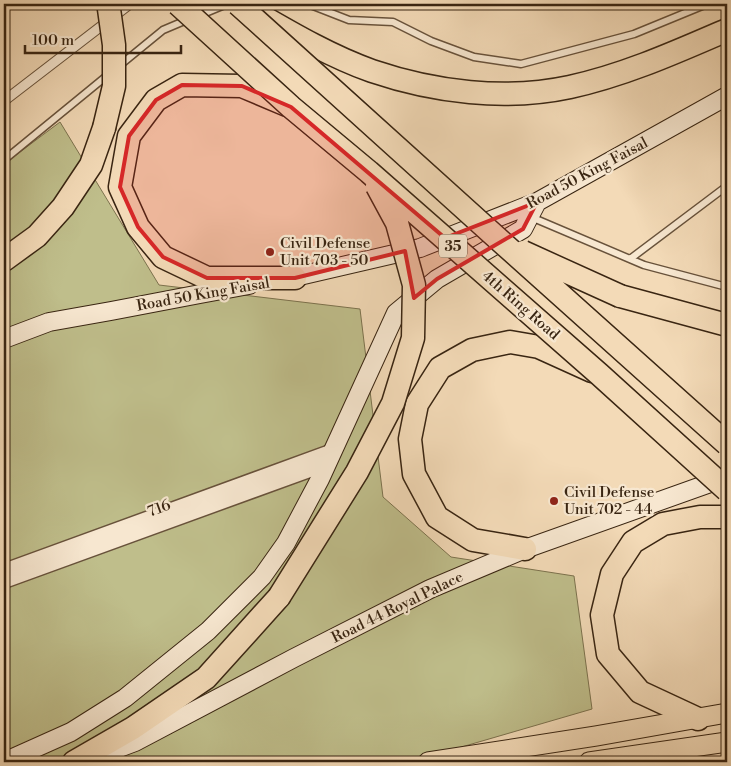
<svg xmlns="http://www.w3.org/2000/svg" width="731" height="766" font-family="'Libre Bodoni',serif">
  <rect width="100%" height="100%" fill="#f3dab7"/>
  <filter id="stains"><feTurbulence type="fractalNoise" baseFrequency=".004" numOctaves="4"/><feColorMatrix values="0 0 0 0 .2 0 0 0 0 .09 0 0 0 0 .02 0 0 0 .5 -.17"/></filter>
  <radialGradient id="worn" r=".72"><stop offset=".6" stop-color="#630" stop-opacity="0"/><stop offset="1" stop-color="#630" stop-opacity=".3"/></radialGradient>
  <path fill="#bfbe8b" stroke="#7c724e" d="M60 122 159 285 360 309 383 497 451 557 574 576 592 709 410 762H4V164Z"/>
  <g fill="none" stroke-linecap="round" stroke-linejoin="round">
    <defs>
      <path id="service" d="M308 4 349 20 393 22 431 41 474 57 521 64 634 34 707 4
        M198 16 227 4
        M119 66 163 30 189 19
        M4 160 109 74
        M531 217 644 265 727 287
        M630 259 727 186"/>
      <path id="pedestrian" d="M4 6 7 4
        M4 101 130 4"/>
      <path id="minor" d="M4 570 333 450
        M4 582 326 465"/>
      <path id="secondary" d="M282 280 420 248 537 202 727 96
        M4 339 49 322 111 311 200 294 249 285
        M103 754 135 742 294 658 430 589 525 549 727 477
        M4 762 71 732 125 698 208 631 262 577 286 543 320 479 396 313 437 279 523 229 537 202"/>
      <path id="primary" d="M428 762 596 736 727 713
        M589 762 727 742"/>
      <path id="motorway" d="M253 11C291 33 330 56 372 71 434 92 505 101 570 87 625 75 676 52 727 30
        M287 105 242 86 182 85 156 100 129 136 120 187 138 227 163 257 207 278H295
        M4 260 37 236 63 207 91 165 104 128
        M620 296 727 325
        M525 549 473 540 437 517 414 474 410 439 417 404 440 368 472 350 510 342 539 347 592 371
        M698 719 640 692 608 654 602 615 612 574 633 542 663 524 700 517H727
        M74 762 133 728 206 678 279 597"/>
    </defs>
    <use href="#service" stroke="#68523b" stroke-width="9"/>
    <use href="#pedestrian" stroke="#68523b" stroke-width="11"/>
    <use href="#minor" stroke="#68523b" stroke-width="15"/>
    <use href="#secondary" stroke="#392512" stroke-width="20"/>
    <use href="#primary" stroke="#392512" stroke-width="21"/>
    <use href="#motorway" stroke="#392512" stroke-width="25"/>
    <use href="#service" stroke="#f7e7d0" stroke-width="6"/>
    <use href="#pedestrian" stroke="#f7e7d0" stroke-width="9"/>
    <use href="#minor" stroke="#f7e7d0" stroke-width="12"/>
    <use href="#secondary" stroke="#f7e7d0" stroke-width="18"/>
    <use href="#primary" stroke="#f3dab7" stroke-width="19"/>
    <use href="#motorway" stroke="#f3dab7" stroke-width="22"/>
    <defs>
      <path id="motorway-bridge" d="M178 4 291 107 369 172 599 374 727 490
        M238 4 496 237 727 444
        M104 128 114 86V45L109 9 108 4
        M523 252 620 296
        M279 597 357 472 393 403 413 338 414 285 397 223 377 186"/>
    </defs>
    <use href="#motorway-bridge" stroke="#392512" stroke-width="25" stroke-linecap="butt"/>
    <use href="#motorway-bridge" stroke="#f3dab7" stroke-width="22"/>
  </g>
  <path fill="#d62828" fill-opacity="0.2" stroke="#d62828" stroke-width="4" stroke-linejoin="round" d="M182 85 242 86 291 107 445 238 537 202 523 229 437 279 414 298 405 251 295 278H207L163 257 138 227 120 187 129 136 156 100Z"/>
  <g fill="#8f2418" stroke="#f7e7d0" stroke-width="2">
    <circle cx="270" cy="252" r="5"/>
    <circle cx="554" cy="501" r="5"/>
  </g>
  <g text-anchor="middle" stroke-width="4.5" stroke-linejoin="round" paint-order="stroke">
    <rect fill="#f7e7d0" stroke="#725f4b" stroke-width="1" x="439" y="234.5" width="28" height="23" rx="4"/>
    <g font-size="14" font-weight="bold" fill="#392512">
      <text x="453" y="251">35</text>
    </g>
    <g font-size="15" fill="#392512" stroke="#f7e7d0">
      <text transform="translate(587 173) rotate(-28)" y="5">Road 50 King Faisal</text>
      <text transform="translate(203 294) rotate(-10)" y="5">Road 50 King Faisal</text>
      <text transform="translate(521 305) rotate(41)" y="5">4th Ring Road</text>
      <text transform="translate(159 508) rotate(-20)" y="5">716</text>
      <text transform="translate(397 607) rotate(-26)" y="5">Road 44 Royal Palace</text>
    </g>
    <g font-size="15" fill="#392512" stroke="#f7e7d0" text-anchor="start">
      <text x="280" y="248">Civil Defense<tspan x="280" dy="17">Unit 703 - 50</tspan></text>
      <text x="564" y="497">Civil Defense<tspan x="564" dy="17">Unit 702 - 44</tspan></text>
    </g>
  </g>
  <rect width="731" height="766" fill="none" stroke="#f3dab7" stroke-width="20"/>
  <rect x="5" y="5" width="721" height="756" fill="none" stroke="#392512" stroke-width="2.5"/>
  <rect x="10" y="10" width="711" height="746" fill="none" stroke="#392512"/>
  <path d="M25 45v8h156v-8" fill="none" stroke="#392512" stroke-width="2.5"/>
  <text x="32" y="45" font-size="15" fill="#392512" stroke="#f7e7d0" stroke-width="4" paint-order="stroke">100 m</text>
  <rect width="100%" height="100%" filter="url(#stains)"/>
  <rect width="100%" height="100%" fill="url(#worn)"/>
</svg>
